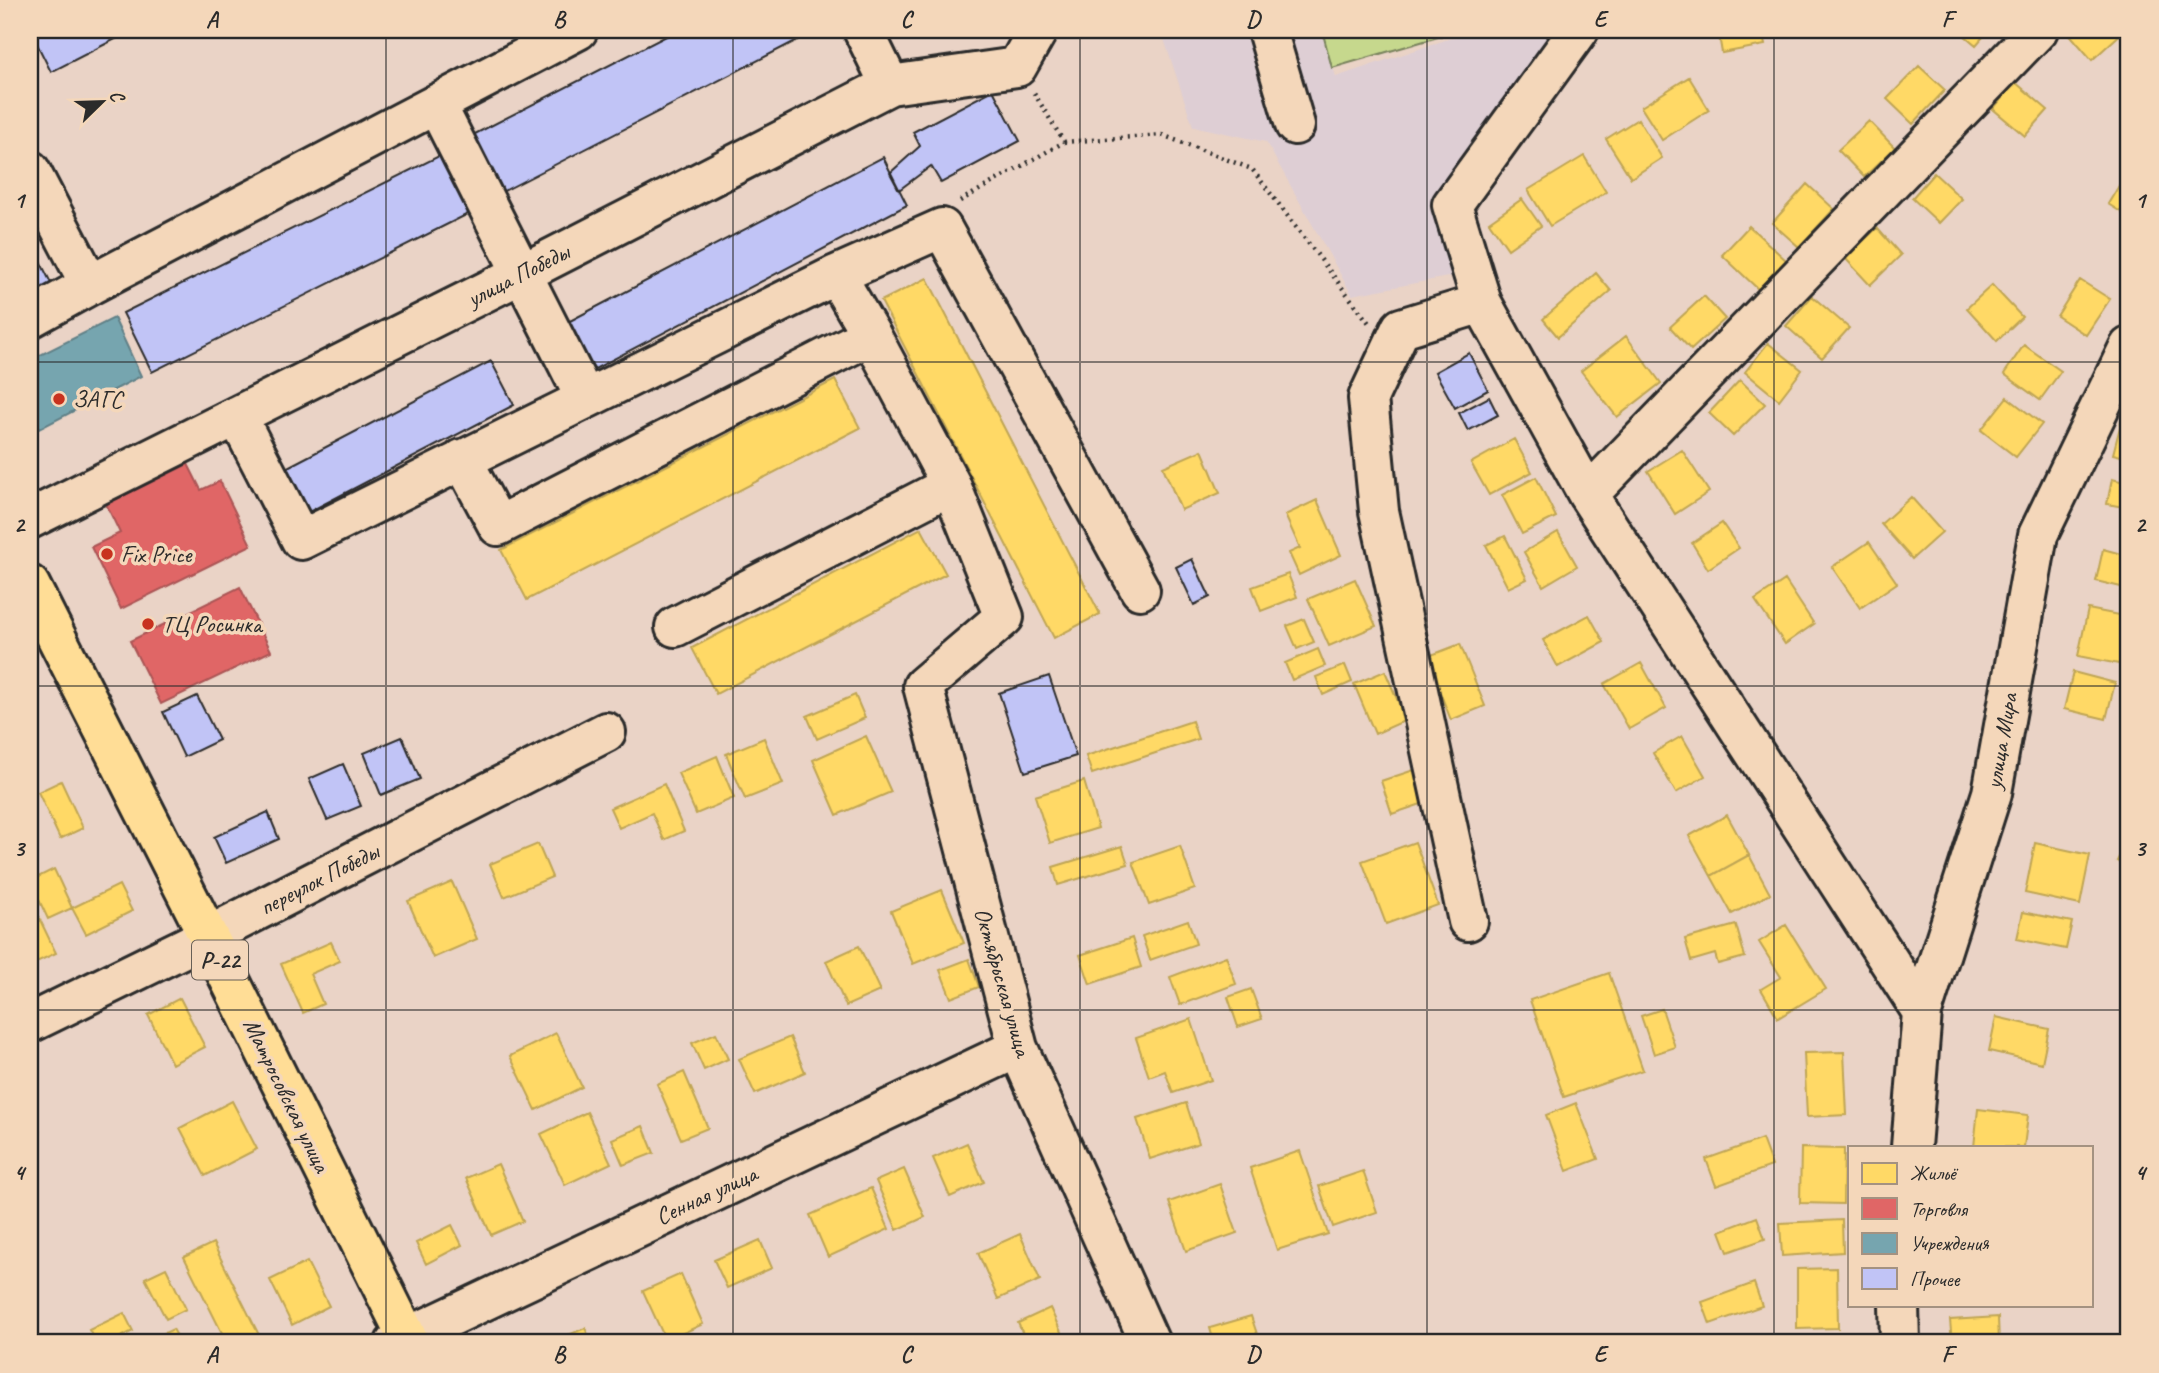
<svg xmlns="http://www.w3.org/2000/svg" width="2159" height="1373" font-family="Caveat,sans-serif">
  <rect width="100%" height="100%" fill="#ead3c6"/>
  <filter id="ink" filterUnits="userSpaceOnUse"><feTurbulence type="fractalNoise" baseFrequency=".0143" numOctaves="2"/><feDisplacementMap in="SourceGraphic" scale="14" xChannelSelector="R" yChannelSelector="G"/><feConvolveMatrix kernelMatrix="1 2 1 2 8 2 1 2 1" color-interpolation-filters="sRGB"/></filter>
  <g filter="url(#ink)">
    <path fill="#deced4" d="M1161 30H1322L1336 77 1475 30H1566L1438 206 1453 276 1352 295 1266 142 1193 126Z"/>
    <path fill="#c6d88d" stroke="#78825c" stroke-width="2" d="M1322 30H1462L1332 68Z"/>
    <path fill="#ffd966" stroke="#bfa554" stroke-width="2" d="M1718 30H1762L1765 45 1722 53Z
      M1958 30H1989L1976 45Z
      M2066 30H2125L2092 60Z
      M1919 66 1945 90 1913 124 1887 99Z
      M1689 77 1709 110 1662 140 1641 107Z
      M2015 82 2048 110 2025 136 1993 109Z
      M1638 119 1662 158 1631 178 1606 139Z
      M1869 121 1895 148 1864 177 1838 150Z
      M1584 156 1606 192 1550 226 1528 190Z
      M2129 169V217L2108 204Z
      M1934 173 1962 199 1939 223 1912 198Z
      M1807 184 1834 209 1799 247 1772 223Z
      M1522 199 1541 226 1508 249 1489 222Z
      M1749 226 1787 261 1759 290 1722 255Z
      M1877 228 1901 255 1870 285 1845 258Z
      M1596 273 1611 291 1558 337 1543 319Z
      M927 278 1100 614 1054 638 881 301Z
      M2080 280 2110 299 2086 335 2057 316Z
      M1992 285 2022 317 1997 341 1967 308Z
      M1704 296 1725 319 1691 350 1670 327Z
      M1812 296 1849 328 1822 358 1786 326Z
      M1626 336 1661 383 1617 417 1581 371Z
      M1768 343 1802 370 1779 400 1745 372Z
      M2024 345 2061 371 2040 400 2004 374Z
      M835 380 860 428 527 600 501 550Z
      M1740 380 1765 404 1733 436 1709 413Z
      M2129 392V458L2113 454Z
      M2007 397 2042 424 2016 457 1981 430Z
      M1514 439 1532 472 1489 495 1471 463Z
      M1202 450 1220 493 1181 510 1163 467Z
      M1682 450 1709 492 1675 514 1648 471Z
      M1536 477 1556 517 1522 534 1502 495Z
      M2112 479 2129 483V508L2107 504Z
      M1911 497 1942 532 1912 559 1881 524Z
      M1317 500 1341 555 1299 575 1289 553 1300 548 1285 515Z
      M1722 523 1739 548 1708 569 1692 543Z
      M921 528 946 574 716 694 692 648Z
      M1558 532 1577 566 1543 586 1524 552Z
      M1505 536 1527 579 1508 588 1486 545Z
      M1869 542 1897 583 1860 608 1832 567Z
      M2103 549 2129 556V589L2096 581Z
      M1288 574 1297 597 1261 611 1252 587Z
      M1355 579 1376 626 1329 646 1308 599Z
      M1785 580 1814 624 1785 644 1755 600Z
      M2088 609 2129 617V666L2078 656Z
      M1589 615 1604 642 1558 667 1543 640Z
      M1304 619 1314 642 1297 649 1287 626Z
      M1460 644 1485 706 1451 720 1426 657Z
      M1318 649 1325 666 1292 680 1285 663Z
      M1641 663 1666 708 1629 729 1604 684Z
      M1345 665 1352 682 1323 695 1316 677Z
      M1385 671 1406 720 1375 734 1354 684Z
      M2073 672 2115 683 2106 719 2064 709Z
      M855 695 865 718 817 739 807 716Z
      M1192 721 1198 739 1092 774 1086 756Z
      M866 736 891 792 837 815 813 760Z
      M1682 736 1705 776 1676 793 1653 753Z
      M764 738 783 784 745 799 726 754Z
      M717 756 734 798 696 814 678 773Z
      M1426 766 1436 799 1392 814 1381 781Z
      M61 781 83 828 60 839 38 792Z
      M1084 781 1098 828 1050 843 1035 796Z
      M664 784 684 831 664 840 652 813 619 828 610 808Z
      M1727 815 1749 855 1711 876 1689 836Z
      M2129 838V868L2117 861Z
      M1415 842 1438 905 1386 924 1362 861Z
      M2035 843 2090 855 2080 905 2025 893Z
      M538 844 552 877 504 897 490 864Z
      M1122 846 1128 864 1058 885 1053 867Z
      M1180 846 1195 889 1149 905 1133 862Z
      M1749 855 1770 894 1732 914 1711 876Z
      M54 869 72 908 48 919 30 881Z
      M452 882 477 939 433 958 408 901Z
      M119 885 132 911 86 934 72 908Z
      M942 890 964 943 913 964 891 911Z
      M30 899 56 953 30 965Z
      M2023 912 2072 922 2066 949 2017 939Z
      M1188 920 1196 944 1150 960 1142 936Z
      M1736 925 1745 957 1718 964 1715 954 1691 961 1685 939Z
      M1786 925 1826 989 1778 1018 1761 989 1781 977 1759 942Z
      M1132 938 1141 967 1090 984 1080 955Z
      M331 942 340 961 310 974 323 1004 303 1013 281 964Z
      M859 946 880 991 846 1006 826 961Z
      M1226 956 1236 984 1180 1005 1170 977Z
      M969 959 979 987 951 998 940 970Z
      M1609 973 1643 1070 1564 1097 1530 1000Z
      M1251 989 1262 1019 1238 1027 1228 997Z
      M180 998 205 1047 172 1064 148 1015Z
      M1662 1009 1675 1047 1654 1054 1641 1016Z
      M1996 1017 2049 1029 2042 1063 1989 1051Z
      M1191 1019 1211 1080 1173 1093 1165 1071 1149 1077 1136 1038Z
      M556 1033 582 1087 536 1110 510 1056Z
      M716 1033 728 1059 704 1070 692 1043Z
      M790 1037 805 1072 755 1094 739 1059Z
      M1844 1052 1847 1115 1807 1117 1804 1053Z
      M684 1072 708 1128 681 1139 657 1084Z
      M232 1101 257 1149 205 1176 180 1128Z
      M1186 1103 1199 1143 1150 1159 1137 1119Z
      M1576 1103 1598 1159 1567 1171 1546 1115Z
      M1978 1109 2028 1115 2024 1147H1974Z
      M30 1112 40 1133 30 1138Z
      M587 1112 611 1163 565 1185 541 1134Z
      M643 1126 654 1153 623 1165 612 1139Z
      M1762 1139 1772 1166 1716 1186 1706 1159Z
      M967 1143 984 1182 950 1197 933 1158Z
      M1801 1148 1844 1149 1843 1204 1800 1203Z
      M1300 1151 1328 1234 1277 1250 1250 1168Z
      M498 1164 523 1221 491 1235 466 1178Z
      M904 1169 925 1217 897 1230 876 1181Z
      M1363 1171 1377 1212 1333 1227 1319 1186Z
      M1220 1184 1237 1233 1186 1251 1169 1202Z
      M871 1188 889 1229 828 1257 810 1215Z
      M1757 1217 1765 1239 1728 1252 1720 1231Z
      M1842 1220 1843 1252 1782 1256 1780 1223Z
      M452 1225 462 1245 426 1264 416 1243Z
      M1020 1234 1040 1280 998 1299 978 1253Z
      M760 1240 772 1268 727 1288 714 1260Z
      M213 1243 259 1335 243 1343H227L184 1257Z
      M307 1262 329 1306 292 1325 270 1280Z
      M166 1268 186 1309 166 1319 145 1278Z
      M1837 1268 1838 1328 1797 1329V1269Z
      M681 1274 703 1324 666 1341 643 1291Z
      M1754 1283 1762 1306 1710 1324 1702 1302Z
      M1050 1308 1066 1343H1027L1018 1323Z
      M124 1313 133 1331 109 1343H96L89 1330Z
      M1251 1316 1260 1343H1214L1210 1328Z
      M1998 1317 1999 1343H1952L1950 1320Z
      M585 1328 592 1343H552V1342Z
      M173 1329 181 1343H144Z"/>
    <path fill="#e06666" stroke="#aa5454" stroke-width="2" d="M188 464 201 490 220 481 251 545 121 609 91 547 120 533 106 504Z
      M240 587 271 651 161 704 130 641Z"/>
    <path fill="#76a5af" stroke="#608087" stroke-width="2" d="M114 318 141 376 39 429 30 410V360Z"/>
    <path fill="#c1c4f6" stroke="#2b2b2b" stroke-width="2" d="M30 30H133L51 72Z
      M678 30H817L500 193 471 136Z
      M993 90 1020 141 941 183 931 166 899 190 890 173 920 146 913 132Z
      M445 153 474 211 152 372 123 313Z
      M883 157 907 205 591 371 566 323Z
      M30 241 53 287 30 299Z
      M1469 353 1488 390 1455 408 1435 372Z
      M491 361 514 405 303 515 280 471Z
      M1489 397 1498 415 1468 431 1459 413Z
      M1192 559 1210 597 1194 605 1176 567Z
      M1049 676 1076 756 1025 772 999 693Z
      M197 696 219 740 184 757 163 712Z
      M402 737 420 779 381 795 364 753Z
      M343 764 361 806 327 820 309 779Z
      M268 812 279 839 226 863 214 837Z"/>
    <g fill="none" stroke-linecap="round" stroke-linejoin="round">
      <defs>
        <path id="minor" d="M863 30 890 85
          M1267 30 1295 125
          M1579 30 1452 205 1482 303 1588 495 1922 1012
          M436 104 585 398
          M30 170 90 285 578 30
          M836 275 871 335
          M30 318 90 285
          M237 416 301 540 836 275 942 228 1140 590
          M462 459 498 526 871 335 951 485 1004 617 923 686 1018 1048 1150 1343
          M1588 495 2038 30
          M30 519 523 273 890 85 1017 67 1038 30
          M675 627 951 485
          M1468 921 1379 511 1368 398 1401 328 1482 303
          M30 1023 208 936 606 732
          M1911 1147 1922 1012 1992 793 2038 535 2129 347
          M1899 1305 1900 1343
          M395 1343 1018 1048"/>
        <path id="highway" d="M30 585 208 936 410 1343"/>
      </defs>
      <use href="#minor" stroke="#2b2b2b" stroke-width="44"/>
      <use href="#highway" stroke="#2b2b2b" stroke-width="44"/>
      <path stroke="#2b2b2b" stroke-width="4.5" stroke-dasharray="2 5" stroke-linecap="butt" d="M1064 142 1162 135 1252 169 1369 323
        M960 201 1064 142 1034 93"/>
      <use href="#minor" stroke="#f4d7ba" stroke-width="38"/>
      <use href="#highway" stroke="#ffdd96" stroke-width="38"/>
    </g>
  </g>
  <path fill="none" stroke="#2b2b2b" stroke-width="2" stroke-opacity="0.55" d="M386 30V1343M733 30V1343M1080 30V1343M1427 30V1343M1774 30V1343M30 362H2129M30 686H2129M30 1010H2129"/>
  <g fill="#c8321e" stroke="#f4d7ba" stroke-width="2.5">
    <circle cx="59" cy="399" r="7"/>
    <circle cx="107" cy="554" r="7"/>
    <circle cx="148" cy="624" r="7"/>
  </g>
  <g text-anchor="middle" stroke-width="7" stroke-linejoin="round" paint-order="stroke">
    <rect fill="#f4d7ba" stroke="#675f56" stroke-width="2" x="192" y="940.5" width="56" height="39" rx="5"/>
    <g font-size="23" font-weight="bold" fill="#2b2b2b">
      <text x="220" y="968">Р-22</text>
    </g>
    <g font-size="24" fill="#2b2b2b" stroke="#f4d7ba">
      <text transform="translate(518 275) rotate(-27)" y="8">улица Победы</text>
      <text transform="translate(2001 741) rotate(-80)" y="8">улица Мира</text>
      <text transform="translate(319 879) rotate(-27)" y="8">переулок Победы</text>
      <text transform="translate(1003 982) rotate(74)" y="8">Октябрьская улица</text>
      <text transform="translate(287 1095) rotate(64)" y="8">Матросовская улица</text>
      <text transform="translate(706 1195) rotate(-25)" y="8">Сенная улица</text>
    </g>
    <g font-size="24" fill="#2b2b2b" stroke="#f4d7ba" text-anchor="start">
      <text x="73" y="407">ЗАГС</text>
      <text x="121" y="562">Fix Price</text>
      <text x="162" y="632">ТЦ Росинка</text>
    </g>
  </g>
  <rect width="2159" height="1373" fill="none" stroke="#f4d7ba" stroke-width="77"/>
  <rect x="1848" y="1146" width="245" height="161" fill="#f4d7ba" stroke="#a49281" stroke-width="2"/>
  <rect x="1862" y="1163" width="35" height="21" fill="#ffd966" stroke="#a49281" stroke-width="2"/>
  <text x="1910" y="1180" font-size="21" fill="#2b2b2b">Жильё</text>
  <rect x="1862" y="1198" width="35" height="21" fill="#e06666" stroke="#a49281" stroke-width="2"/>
  <text x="1910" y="1216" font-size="21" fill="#2b2b2b">Торговля</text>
  <rect x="1862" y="1233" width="35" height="21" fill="#76a5af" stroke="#a49281" stroke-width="2"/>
  <text x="1910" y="1250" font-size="21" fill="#2b2b2b">Учреждения</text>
  <rect x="1862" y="1268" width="35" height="21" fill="#c1c4f6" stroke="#a49281" stroke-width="2"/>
  <text x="1910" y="1286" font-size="21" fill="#2b2b2b">Прочее</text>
  <g transform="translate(102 102) rotate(67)" stroke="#f4d7ba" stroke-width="5" paint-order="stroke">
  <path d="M0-5L12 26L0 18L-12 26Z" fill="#2b2b2b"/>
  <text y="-10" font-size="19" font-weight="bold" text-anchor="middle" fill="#2b2b2b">С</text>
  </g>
  <rect x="38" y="38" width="2082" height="1296" fill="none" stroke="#2b2b2b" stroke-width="2.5"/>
  <g font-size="23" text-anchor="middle" font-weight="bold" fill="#2b2b2b">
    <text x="212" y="27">A</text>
    <text x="559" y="27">B</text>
    <text x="906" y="27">C</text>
    <text x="1253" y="27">D</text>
    <text x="1600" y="27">E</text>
    <text x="1947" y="27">F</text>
    <text x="19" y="208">1</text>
    <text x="2140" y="208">1</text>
    <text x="19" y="532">2</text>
    <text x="2140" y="532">2</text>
    <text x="19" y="856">3</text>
    <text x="2140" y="856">3</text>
    <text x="19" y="1180">4</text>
    <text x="2140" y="1180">4</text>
    <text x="212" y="1362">A</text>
    <text x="559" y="1362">B</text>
    <text x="906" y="1362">C</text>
    <text x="1253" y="1362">D</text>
    <text x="1600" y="1362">E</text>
    <text x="1947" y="1362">F</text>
  </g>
</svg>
